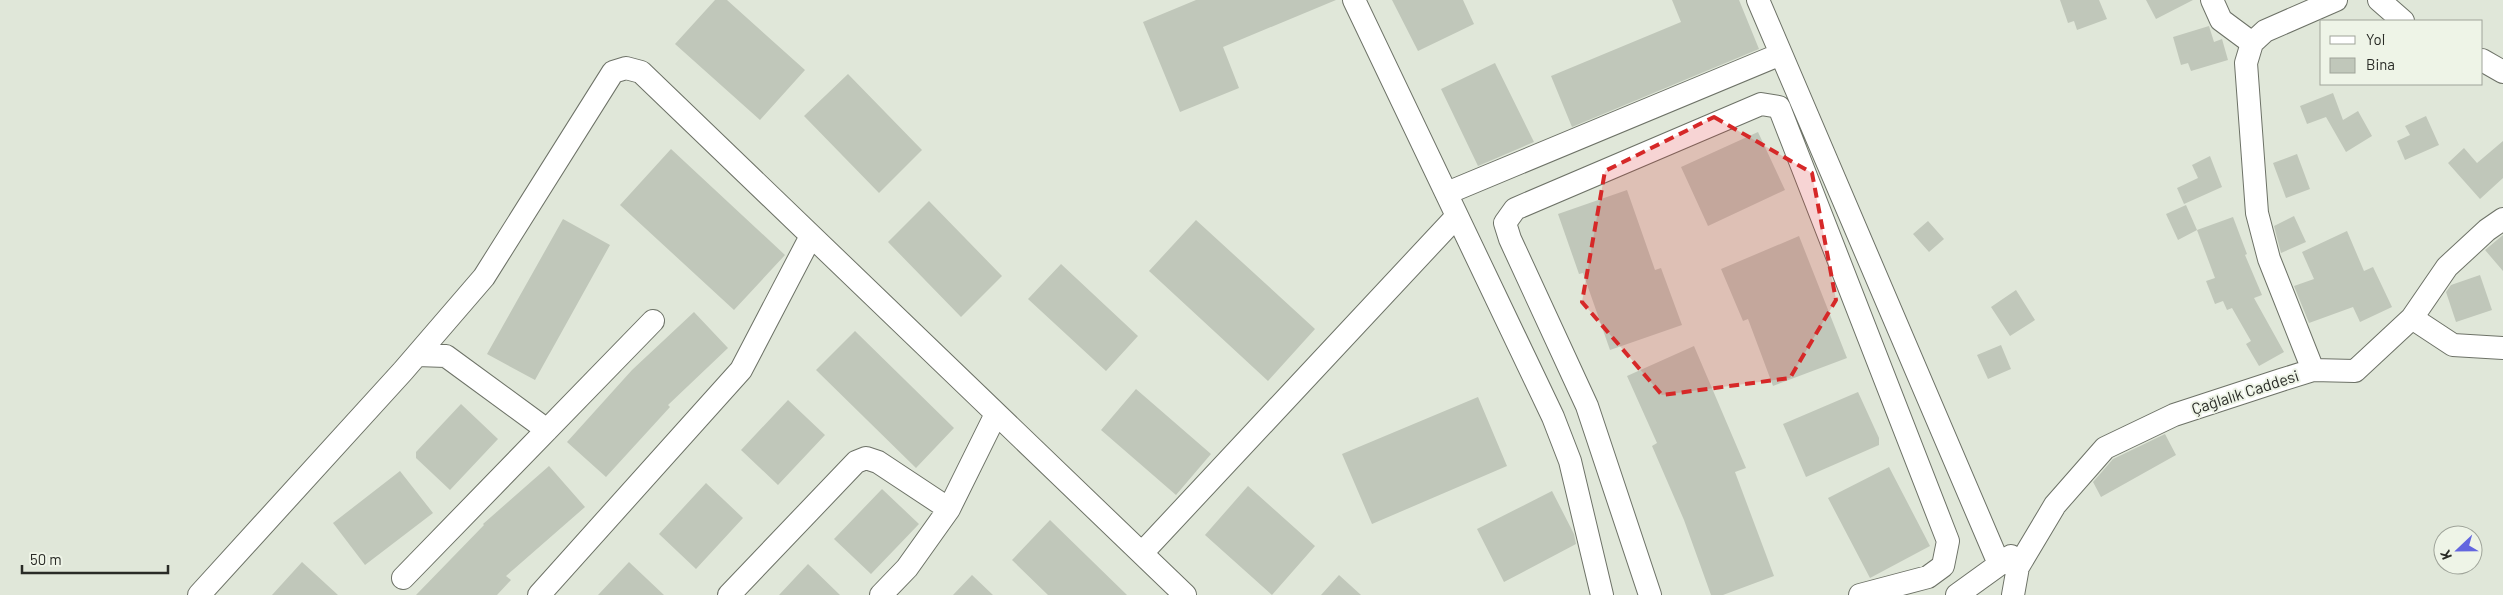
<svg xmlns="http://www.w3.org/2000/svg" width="2503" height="595" font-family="Barlow,sans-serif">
  <rect width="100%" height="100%" fill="#e0e7d9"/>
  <path fill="#c0c7ba" d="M715 0H727L805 70 760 120 675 44Z
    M1196 0H1336L1223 47 1239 88 1180 112 1143 22Z
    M1392 0H1463L1474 24 1418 51Z
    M1672 0H1739L1759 49 1572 127 1551 76 1681 22Z
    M2060 0H2099L2107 19 2077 30 2074 21 2068 23Z
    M2146 0H2193L2156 19Z
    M2209 26 2214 42 2222 39 2228 60 2191 71 2188 63 2181 65 2173 37Z
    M1495 63 1534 142 1478 166 1441 89Z
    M848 74 922 150 879 193 804 116Z
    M2333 93 2343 120 2358 111 2372 136 2346 152 2326 117 2307 124 2300 106Z
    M2426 116 2439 145 2405 160 2397 141 2410 135 2405 126Z
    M1758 132 1785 190 1708 226 1681 167Z
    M2503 141V178L2480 199 2448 163 2464 148 2477 163Z
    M671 149 785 255 734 310 620 205Z
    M2297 154 2310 189 2286 198 2273 163Z
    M2210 156 2222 187 2184 204 2177 188 2198 178 2192 165Z
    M1627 190 1655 270 1661 268 1682 325 1610 350 1583 273 1579 274 1558 214Z
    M929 201 1002 276 961 317 888 242Z
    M2186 205 2197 230 2178 240 2166 214Z
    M2294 216 2306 242 2281 253 2274 226Z
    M2233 217 2247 254 2245 255 2262 295 2254 298 2284 352 2259 366 2246 344 2251 341 2232 308 2227 310 2223 301 2215 304 2206 281 2215 278 2197 230Z
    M563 219 610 245 535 380 487 354Z
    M1196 220 1315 329 1268 381 1149 271Z
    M1928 221 1944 239 1929 252 1913 234Z
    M2347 231 2364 271 2373 267 2392 307 2360 322 2353 307 2309 323 2294 286 2314 279 2302 252Z
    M2503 235V271L2485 250Z
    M1799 236 1847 358 1773 386 1748 319 1743 321 1721 269Z
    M1061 264 1138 336 1106 371 1028 299Z
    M2480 275 2492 310 2456 322 2446 292 2451 285Z
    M2016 290 2035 320 2010 336 1991 307Z
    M694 312 728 348 668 405 670 407 606 477 567 442 632 370Z
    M855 331 954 428 916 468 816 370Z
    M2001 345 2011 369 1988 379 1977 355Z
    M1694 346 1746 468 1735 472 1774 576 1723 595H1711L1684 520 1652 446 1657 443 1627 376Z
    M1136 389 1211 454 1176 495 1101 430Z
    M1858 392 1879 438V445L1806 477 1783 424Z
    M1478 397 1507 466 1372 524 1342 454Z
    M788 400 825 435 778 485 741 450Z
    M461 404 498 439 450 490 416 458V452Z
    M2165 434 2176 455 2101 497 2093 482 2113 459Z
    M549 466 585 507 506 576 511 580 497 595H416L484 525 483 524Z
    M1889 467 1930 546 1870 578 1828 498Z
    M400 471 433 513 365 565 333 523Z
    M706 483 743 518 696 569 659 534Z
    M1248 486 1315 546 1272 595 1205 535Z
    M882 489 919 524 871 574 834 539Z
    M1552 491 1574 534 1576 544 1504 582 1477 529Z
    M1050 520 1127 595H1048L1012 560Z
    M302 562 338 595H272Z
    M629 562 664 595H598Z
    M808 564 840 595H779Z
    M972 575 993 595H953Z
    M1339 575 1361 595H1321Z"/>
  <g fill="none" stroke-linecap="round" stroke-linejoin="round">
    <defs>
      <path id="street" d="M1354 0 1553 417 1570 461 1602 595
        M1758 0 1999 564
        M2212 0 2221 20 2252 43
        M2379 0 2403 21
        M2482 60 2503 72
        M1447 193 1781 54
        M2412 318 2453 345 2503 348
        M417 355 446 356 547 430
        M2313 370 2269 259 2257 213 2246 63 2252 43 2265 31 2336 0
        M1142 553 1457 216
        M403 578 653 321
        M199 595 403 371 484 277 613 72 626 68 641 72 1185 595
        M539 595 741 370 811 236
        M729 595 856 462 866 458 878 462 949 509
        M881 595 907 568 949 509 996 414
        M1650 595 1587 406 1510 239 1505 223 1515 209 1761 104 1779 107 1948 541 1943 566 1928 577 1860 595
        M1957 595 2011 556
        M2013 595 2018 567 2055 505 2105 448 2174 415 2281 380 2313 370 2355 371 2412 318 2447 267 2487 230 2503 219"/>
    </defs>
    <use href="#street" stroke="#6d7267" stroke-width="24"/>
    <use href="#street" stroke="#fff" stroke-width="22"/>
  </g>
  <path fill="#d62828" fill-opacity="0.2" stroke="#d62828" stroke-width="4" stroke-dasharray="10 6" stroke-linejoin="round" d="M1714 117 1812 173 1836 300 1790 378 1662 395 1582 302 1605 171Z"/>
  <g text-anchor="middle" stroke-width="4" stroke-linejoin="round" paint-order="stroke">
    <g font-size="16" fill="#292b26" stroke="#eef4e7">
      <text transform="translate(2245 392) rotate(-18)" y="6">Çağlalık Caddesi</text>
    </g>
  </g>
  <rect x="2320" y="20" width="162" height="65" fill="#eef4e7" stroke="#9fa49a"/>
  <rect x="2330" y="36" width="25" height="8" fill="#ffffff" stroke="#9fa49a"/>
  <text x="2366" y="45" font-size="15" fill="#292b26">Yol</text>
  <rect x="2330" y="58" width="25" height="15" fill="#c0c7ba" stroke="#9fa49a"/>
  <text x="2366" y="70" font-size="15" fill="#292b26">Bina</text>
  <g transform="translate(2458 550) rotate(248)"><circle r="24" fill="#eef4e7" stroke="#9fa49a"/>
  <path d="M0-4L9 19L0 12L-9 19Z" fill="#6366df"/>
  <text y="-8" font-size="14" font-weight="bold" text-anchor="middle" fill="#292b26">K</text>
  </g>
  <path d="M22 565v8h146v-8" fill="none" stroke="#292b26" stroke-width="2.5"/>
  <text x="30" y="565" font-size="15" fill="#292b26" stroke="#eef4e7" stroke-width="4" paint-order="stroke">50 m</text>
</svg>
